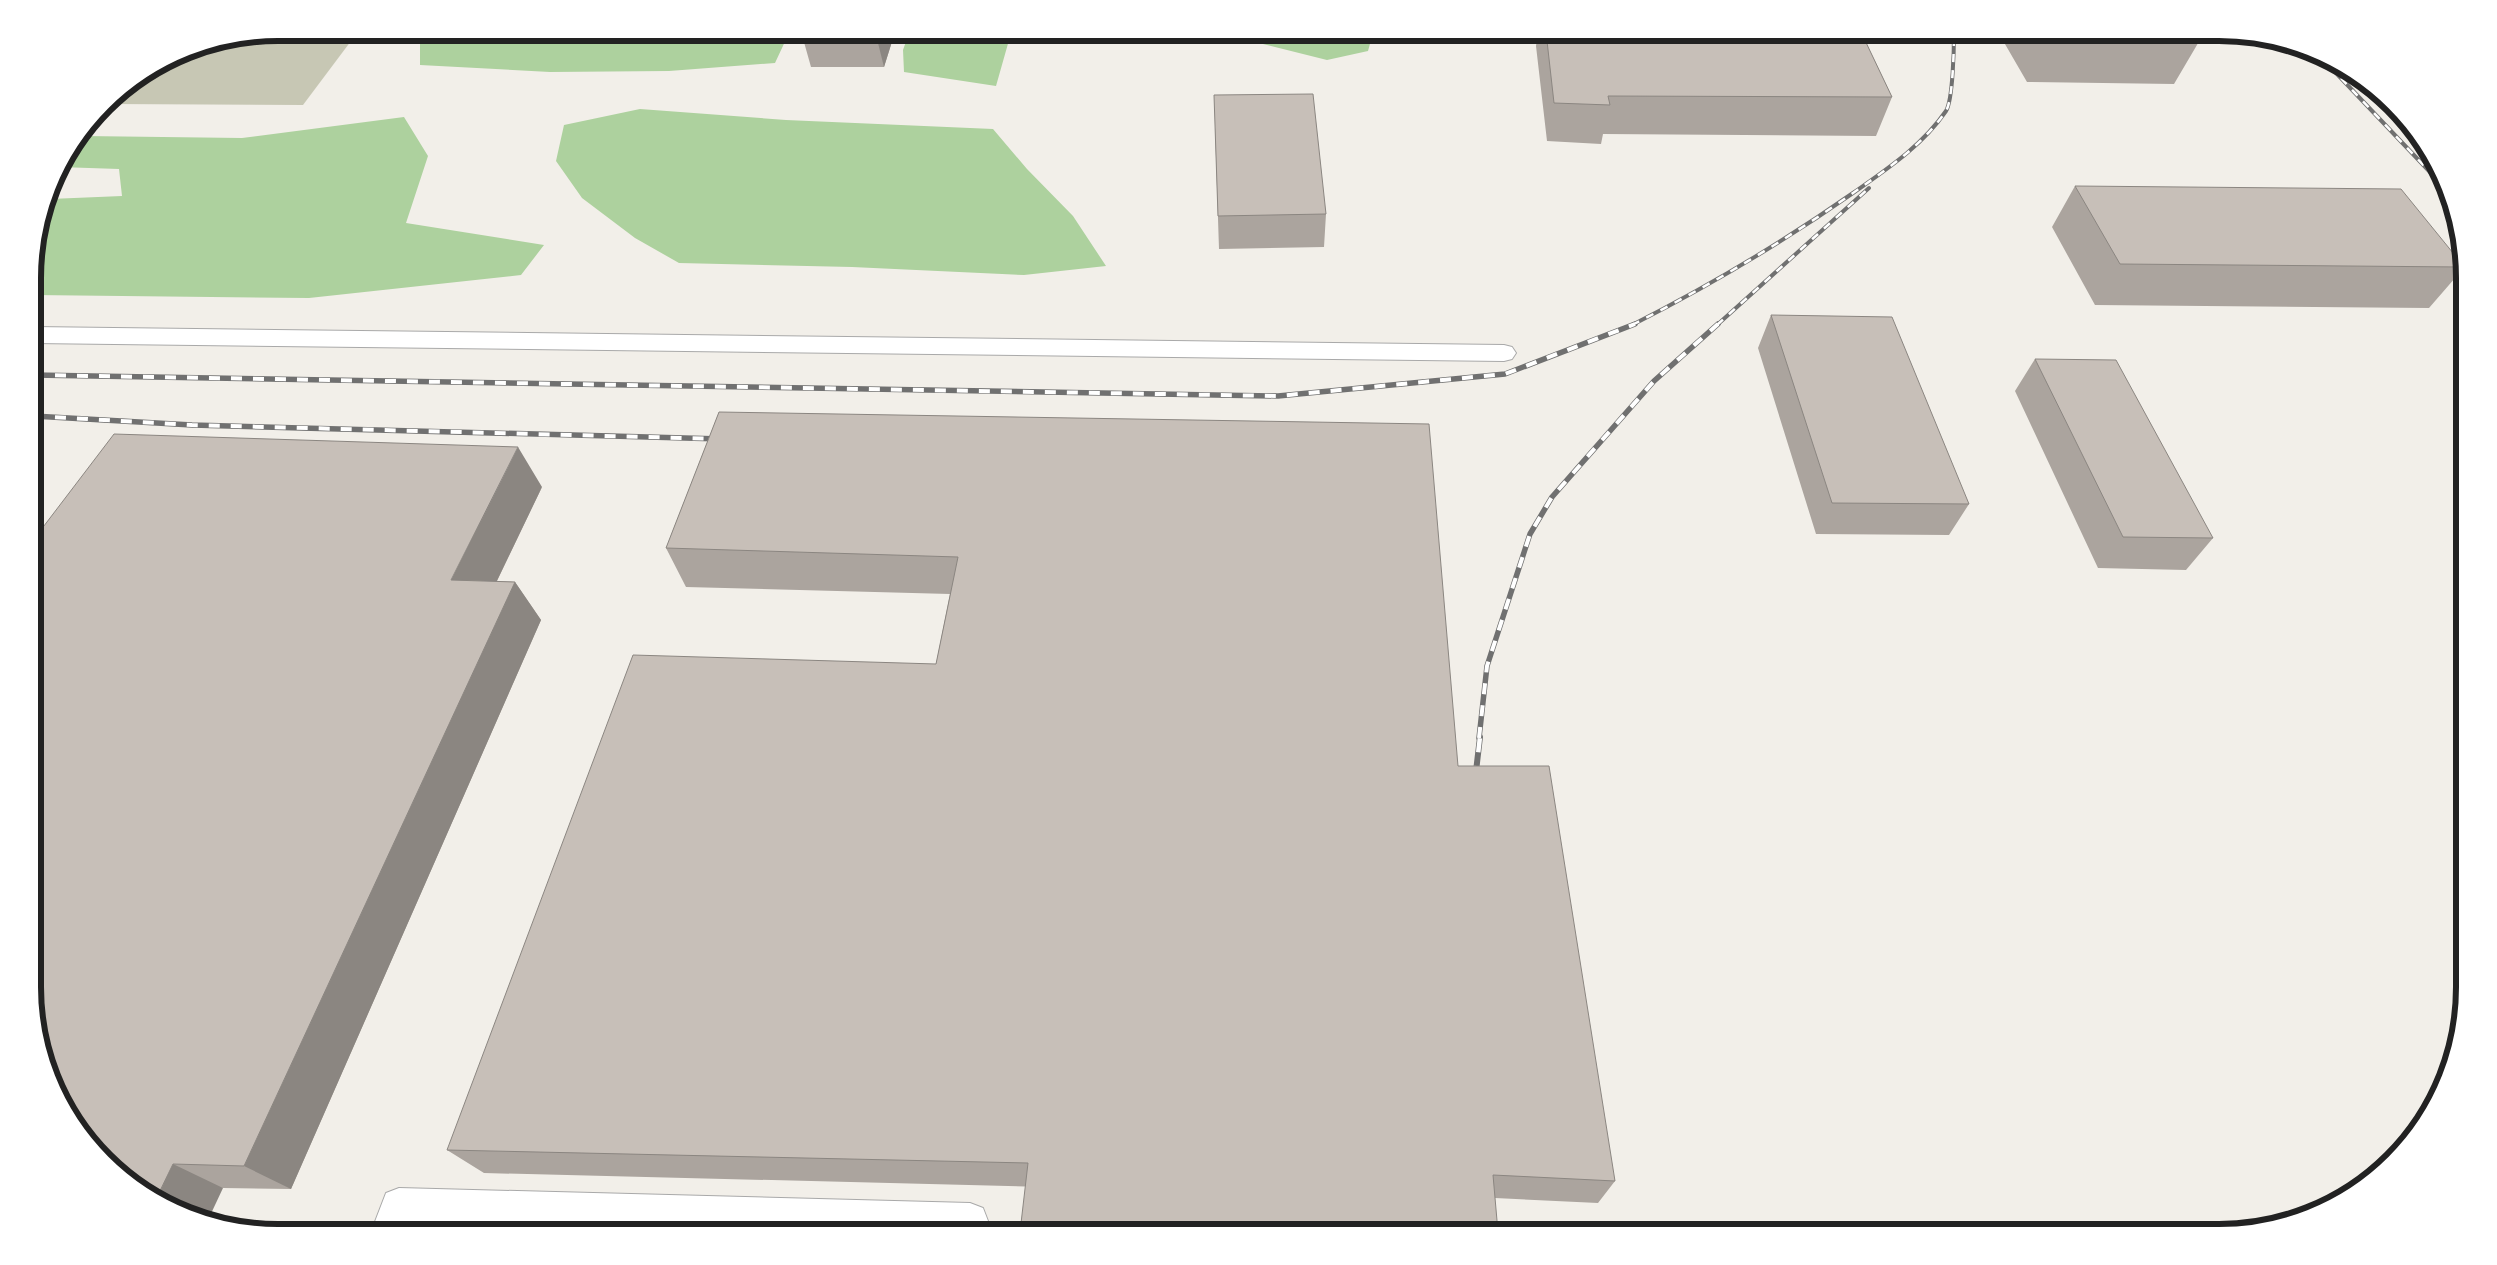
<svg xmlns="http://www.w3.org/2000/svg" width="2497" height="1265" font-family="'PT Sans Narrow',sans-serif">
  <rect width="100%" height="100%" fill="#f2efe9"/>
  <path fill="#c7c7b4" d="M278 32 357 33 303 105 107 104 116 94 184 51Z"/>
  <path fill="#add19e" d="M420 33V32L789 33 775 63 669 71 550 72 420 65Z
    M909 33H1011L996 86 904 72 903 50Z
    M1219 33H1373L1368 51 1327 60Z
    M640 109 786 120 993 129 1027 169 1073 216 1106 266 1024 275 852 267 679 263 635 238 582 198 556 161 564 125Z
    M404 117 428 156 406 223 544 245 521 275 309 298 33 295V261L50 199 122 196 119 169 59 167 83 136 242 138Z"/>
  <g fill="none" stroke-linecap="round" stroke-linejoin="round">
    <defs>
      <path id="minor" d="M1057 32H1075L1073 41H1059Z
        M33 327 1504 345 1512 347 1516 353 1512 359 1504 361 33 343Z
        M399 1188 970 1203 983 1208 988 1221 984 1232H712L410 1224 407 1232H371L386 1193Z"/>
    </defs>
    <use href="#minor" stroke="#a9a9a9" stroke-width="2"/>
    <use href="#minor" fill="#fff" fill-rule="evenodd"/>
    <defs>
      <path id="rail-far2" d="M2319 55 2447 190
        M1632 325C1709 286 1783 242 1853 193 1887 169 1922 146 1946 111 1953 100 1954 47 1954 32
        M1717 325 1869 188"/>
      <path id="rail-far1" d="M33 375 1278 396 1505 374 1635 324
        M33 416 192 425 722 439
        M1479 738 1487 666 1530 534 1552 497 1654 381 1718 324"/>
      <path id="rail" d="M1475 780 1480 737"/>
    </defs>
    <use href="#rail-far2" stroke="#707070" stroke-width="4"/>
    <use href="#rail-far1" stroke="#707070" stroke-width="5.5"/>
    <use href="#rail" stroke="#707070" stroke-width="6"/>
    <use href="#rail-far2" stroke="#fff" stroke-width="2.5" stroke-dasharray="8" stroke-linecap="butt"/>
    <use href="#rail-far1" stroke="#fff" stroke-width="4" stroke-dasharray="11" stroke-linecap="butt"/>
    <use href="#rail" stroke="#fff" stroke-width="4.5" stroke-dasharray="14" stroke-linecap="butt"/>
  </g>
  <path fill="#aba49e" d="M895 32 884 67H811L802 35Z
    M1538 32H1861L1892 97 1876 136 1603 134 1601 144 1547 141 1536 46Z
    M1998 32H2203L2204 33 2174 84 2027 82Z
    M1215 128 1326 214 1324 247 1219 249Z
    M2075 186 2462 264V270L2429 308 2095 305 2052 227Z
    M1771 315 1969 504 1949 535 1816 534 1758 348Z
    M2035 359 2213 538 2186 570 2098 568 2015 391Z
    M719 412 1458 766 1615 1181 1598 1203 1495 1198 484 1173 447 1150 936 664 950 594 686 587 666 548Z
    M542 487 497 581 515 582 541 620 291 1189 223 1188 128 1182Z"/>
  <path fill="#8b8681" d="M877 32H895L884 67 876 35Z
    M518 447 542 487 479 618 451 580Z
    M515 582 541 620 291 1189 244 1166Z
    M173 1164 223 1188 208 1220 170 1207 156 1199Z"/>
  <path fill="#c7bfb8" stroke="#8b8681" d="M802 32H877L876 35H802Z
    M1546 32H1861L1892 97 1608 96 1610 105 1554 103Z
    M2151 32H2203L2204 33Z
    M1313 94 1326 214 1218 216 1214 95Z
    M2075 186 2401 189 2462 264V267L2120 264Z
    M1771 315 1892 317 1969 504 1832 503Z
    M2035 359 2116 360 2213 538 2123 537Z
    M719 412 1429 424 1458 766H1549L1615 1181 1493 1175 1498 1232H1020L1028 1163 447 1150 633 655 936 664 958 557 666 548Z
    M114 434 518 447 451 580 515 582 244 1166 173 1164 156 1199 128 1182 83 1136 51 1081 35 1020 34 539Z"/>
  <path d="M0 0H2497V1265H0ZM278 41H2219A237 237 0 0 1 2456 278V987A237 237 0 0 1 2219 1224H278A237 237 0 0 1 41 987V278A237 237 0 0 1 278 41Z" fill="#fff" fill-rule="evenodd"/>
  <path fill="none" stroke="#222" stroke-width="6" d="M278 41H2219A237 237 0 0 1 2456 278V987A237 237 0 0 1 2219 1224H278A237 237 0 0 1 41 987V278A237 237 0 0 1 278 41Z"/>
</svg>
